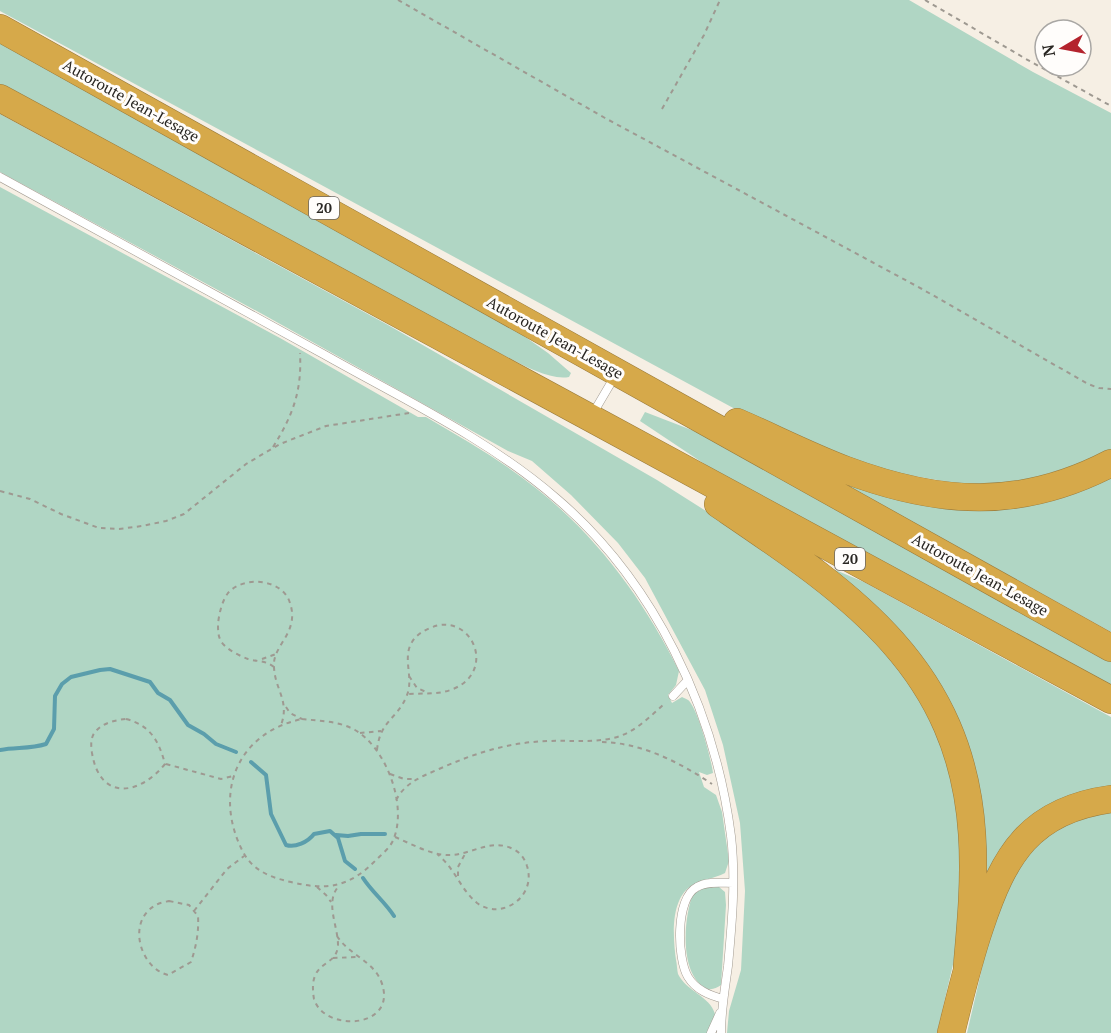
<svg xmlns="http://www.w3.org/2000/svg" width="1111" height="1033" font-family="'PT Serif',serif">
  <rect width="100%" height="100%" fill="#f6efe4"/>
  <path fill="#b0d6c4" d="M0 0H909L1033 72 1111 113V450L1097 458 1016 484H960L891 472 838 455 748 416 0 11Z
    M0 39 507 324 548 353 571 373 569 377C548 381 516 361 497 352L0 85Z
    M0 114 388 325 657 480 736 530 809 580 881 644 934 721 953 776 961 820 962 891 955 956 937 1033H727L729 1011 741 970 745 891 740 823 723 745 705 690 645 578 618 543 571 495 532 461 508 451 264 315 0 172Z
    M0 187 280 338 418 417H426C464 439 502 461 537 489 598 537 645 602 679 671L676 685 668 695 672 703 682 697C686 699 688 699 690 702 699 714 711 758 713 773L707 775 699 772 704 787 716 795 722 812 729 861 725 873C714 879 701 879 691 886 670 900 673 938 676 960 677 964 677 970 678 974 686 991 710 996 715 1014L707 1033H0Z
    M645 412 715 439 1111 662V687L709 467 640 421Z
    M1111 469V632L847 486 851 480 904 495Z
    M806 553 833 569 864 582 1111 717V791L1064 802 980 902 967 758Z
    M1111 809V1033H967L991 929 1013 872 1052 827Z
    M719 887 725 892 726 905 721 985C715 989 710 991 704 987 679 972 684 916 693 894L704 888Z"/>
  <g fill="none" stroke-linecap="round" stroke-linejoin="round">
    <path stroke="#5b9eac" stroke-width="4" d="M0 750C16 747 30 749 46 744L54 729 55 696 62 684 71 677 100 670 110 669 150 682 158 693 170 700 188 725 204 734 216 744 236 752
      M251 762 266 775 271 814 286 845C295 848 308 842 314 834L330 831 338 838 345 861 355 869
      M336 835 348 836 361 834H385
      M363 878C372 892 385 902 394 916"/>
    <defs>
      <path id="lane" d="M0 177C108 237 217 295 325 355 403 399 488 439 556 498 654 581 715 710 731 836 736 879 732 923 728 966 725 988 721 1010 721 1033
        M592 415 615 376
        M673 696 687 681
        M723 999C709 995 696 990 688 977 677 959 675 898 697 887 707 881 722 883 733 883
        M711 1033 720 1013"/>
      <path id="highway" d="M0 28 1111 648
        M0 98 1111 700
        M737 422C774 438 809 456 846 470 940 505 1021 510 1111 463
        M718 504C846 591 961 664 972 834 975 878 971 922 967 966
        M951 1033C960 997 968 962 980 927 1004 855 1030 810 1111 799"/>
    </defs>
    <use href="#lane" stroke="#a29b91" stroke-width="9"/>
    <use href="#highway" stroke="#997b3c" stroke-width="28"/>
    <path stroke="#9e9991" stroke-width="2" stroke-dasharray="4.5 4.5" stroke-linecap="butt" d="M398 0 605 118 922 289 1088 384 1099 388 1111 389
      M925 0 1026 59 1111 106
      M662 109 704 35 720 0
      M273 447C293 415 302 391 300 353
      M0 491 30 499 61 514 99 528 119 529 142 526 166 521 184 514 246 464 280 444 326 426 409 413
      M262 659 276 654
      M274 667C265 660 258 662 248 659 240 656 230 651 224 645 218 639 218 632 218 624 219 614 222 601 228 593 244 575 283 579 290 603 300 633 272 645 274 667 275 690 290 701 281 725
      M409 676 417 688 426 692
      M286 707 290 713 302 719
      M126 719C150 725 159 741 165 764 140 795 100 802 92 753 91 746 90 737 96 731 103 723 115 720 126 719Z
      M302 719C320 721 339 721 355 730 386 748 407 804 394 838 391 847 383 853 377 859 350 887 328 891 291 882 272 878 253 871 243 852 213 794 236 733 302 719Z
      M360 733 381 731
      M602 742C642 743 679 762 712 784
      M377 750C380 720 398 719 407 695 414 678 402 658 412 642 416 635 423 631 430 628 471 610 498 671 453 689 439 695 423 693 408 694
      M166 764 221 779 233 776
      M390 774 404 779H413
      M396 800C406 782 421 777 439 769 475 753 509 742 549 741 570 740 592 743 613 738 633 734 650 717 665 703
      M395 837C412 844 432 856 451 855 472 854 492 838 513 849 520 852 525 859 527 866 537 897 501 921 477 903 460 889 455 868 437 854
      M458 876V867L465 854
      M317 887 326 895 331 902
      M169 901 189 905 198 916C199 932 196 947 191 962L168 975C140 968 126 921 156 905 159 903 165 902 169 901Z
      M194 911 227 869 244 856
      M337 936C348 954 373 961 381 981 400 1029 324 1033 314 999 307 958 337 969 338 945 338 926 325 903 338 887
      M333 958 357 957"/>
    <use href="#lane" stroke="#fff" stroke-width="8"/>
    <use href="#highway" stroke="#d6a94a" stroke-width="27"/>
  </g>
  <g text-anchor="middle" stroke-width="6" stroke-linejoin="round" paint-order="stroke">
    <g fill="#fffdfb" stroke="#696663" stroke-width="1.5">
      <rect x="309" y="197" width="30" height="22" rx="4.5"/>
      <rect x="835" y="548" width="30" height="22" rx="4.5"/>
    </g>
    <g font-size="14" font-weight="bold" fill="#292622">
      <text x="324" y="213">20</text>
      <text x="850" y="564">20</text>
    </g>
    <g font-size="15" fill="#292622" stroke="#fffdfb">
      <text transform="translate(131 101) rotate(29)" y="5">Autoroute Jean-Lesage</text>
      <text transform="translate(555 338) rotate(29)" y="5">Autoroute Jean-Lesage</text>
      <text transform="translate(980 575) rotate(29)" y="5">Autoroute Jean-Lesage</text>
    </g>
  </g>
  <g transform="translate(1063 48) rotate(260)"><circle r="28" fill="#fffdfb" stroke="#a9a7a4" stroke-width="1.5"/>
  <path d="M0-4.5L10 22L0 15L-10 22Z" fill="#b4232d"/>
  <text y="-9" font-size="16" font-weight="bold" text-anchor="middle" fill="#292622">N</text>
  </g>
</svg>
